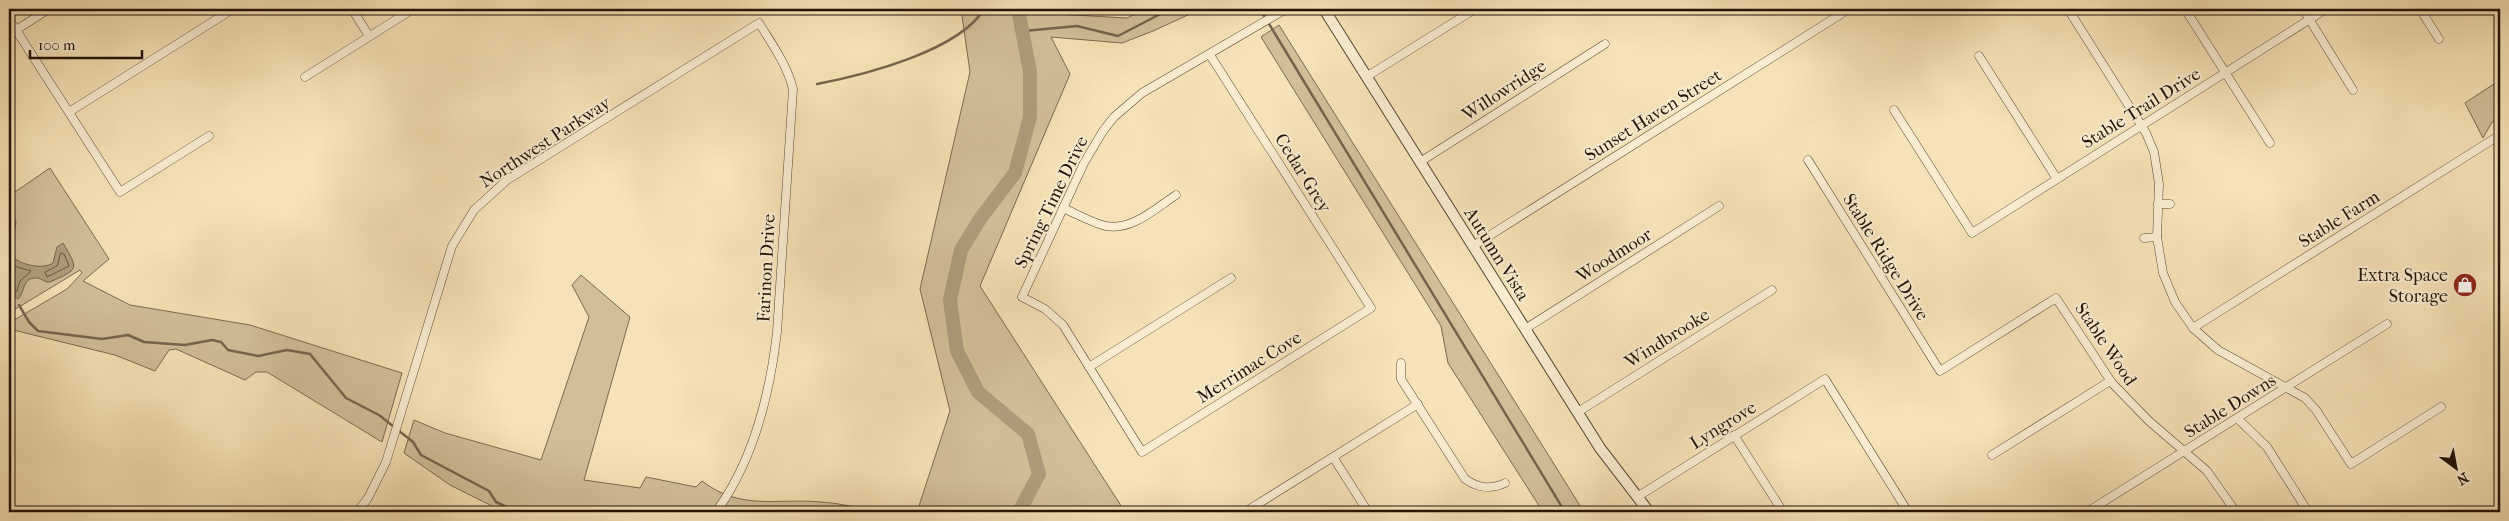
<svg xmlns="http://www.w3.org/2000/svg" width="2509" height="521" font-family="'IM FELL French Canon',serif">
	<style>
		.green { fill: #d2bf98; stroke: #7a694f }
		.water { fill: #ae9c7a; stroke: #76654c }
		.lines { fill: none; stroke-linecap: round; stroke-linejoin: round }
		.shore { stroke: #685840; stroke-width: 1 }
		.stream { stroke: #76654c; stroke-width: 2.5 }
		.river { stroke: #ae9c7a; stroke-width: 14 }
		.minor-casing { stroke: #574732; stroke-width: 9 }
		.tertiary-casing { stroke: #574732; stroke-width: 12 }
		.minor { stroke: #f9ecd0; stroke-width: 8 }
		.tertiary { stroke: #f9ecd0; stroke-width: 10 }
		.labels { text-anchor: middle; stroke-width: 4; stroke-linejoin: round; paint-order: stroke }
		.street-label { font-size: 18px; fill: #221306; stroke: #f9ecd0 }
		.poi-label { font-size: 18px; fill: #221306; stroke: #f9ecd0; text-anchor: end }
	</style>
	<rect width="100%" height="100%" fill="#f6e2b6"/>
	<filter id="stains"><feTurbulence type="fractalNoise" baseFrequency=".004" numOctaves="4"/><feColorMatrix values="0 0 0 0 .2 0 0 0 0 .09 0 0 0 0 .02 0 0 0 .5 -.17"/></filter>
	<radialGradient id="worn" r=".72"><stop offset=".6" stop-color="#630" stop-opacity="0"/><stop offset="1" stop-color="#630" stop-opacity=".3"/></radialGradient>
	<g class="green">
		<path d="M961,9H1037L1038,13L1127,18L1145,9H1201L1153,31L1122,43L1051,37L1070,74L980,286L1125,512H917L950,411L920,289L970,72Z"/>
		<path d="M1279,25L1584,512H1543L1448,363L1441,326L1261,37Z"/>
		<path d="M2500,80V119L2492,122L2483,138L2465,103Z"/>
		<path d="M50,168L109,259L83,281L130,305L250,325L402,373L382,442L267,372H256L245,380L176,349L169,350L155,371L115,355L9,329V323L67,289L82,273L80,270L9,313V196Z"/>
		<path d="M581,275L630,317L584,480L640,488L646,477L696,487L702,481C741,511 776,498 821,502C841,503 861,509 881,512H504L450,485L404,453L414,420L445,433L541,460L589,317L572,285Z"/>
	</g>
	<path class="water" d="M14,217L16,222L11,255C19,265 43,270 53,263L57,247L63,243C79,270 79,269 50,282C44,283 41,277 35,278C22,278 25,293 18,299L9,293V218Z"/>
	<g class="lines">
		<g class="shore">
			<path d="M61,253L64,254L69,266L47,277L45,272L57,266Z"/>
			<path d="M9,260L17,267L31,271L20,281L17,291L9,290"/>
		</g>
		<g class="stream">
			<path d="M1260,9L1565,512"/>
			<path d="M1024,31L1077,26L1118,36L1170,9"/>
			<path d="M817,84C864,75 959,51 984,9"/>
			<path d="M19,305L29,322L38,331L102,339L128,335L144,342L185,345L212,340L221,342L228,350L258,356L287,350L310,354L346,398L379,415L413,442L421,455L489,491L496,502L516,511L555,509L570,512"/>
			<path d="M673,512L702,510L706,512"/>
		</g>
		<path class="river" d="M1018,9L1030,72V117L1015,173L980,219L961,250L950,300L957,351L978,392L1028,434L1039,474L1019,512"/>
		<g class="minor-casing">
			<g id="minor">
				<path d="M352,9L369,36"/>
				<path d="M2068,9L2146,133L2154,152L2159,184L2157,237L2163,273L2175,302L2193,328L2218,350L2305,398L2316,410L2351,464L2441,407"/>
				<path d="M2185,9L2270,143"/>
				<path d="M2303,9L2353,90"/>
				<path d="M2420,9L2439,39"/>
				<path d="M9,19L120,192L209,136"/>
				<path d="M16,30L49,9"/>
				<path d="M1210,55L1371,308L1142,452L1063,325L1045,309L1022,297L1084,163L1103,131L1114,117L1142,93L1286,9"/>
				<path d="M1979,56L2057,179"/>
				<path d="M305,77L413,9"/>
				<path d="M1366,77L1475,9"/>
				<path d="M1894,110L1972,233L2326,9"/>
				<path d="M69,112L233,9"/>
				<path d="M1808,160L1940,371L2056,298L2112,383L2149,421L2207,471L2236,512"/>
				<path d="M1420,162L1605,44"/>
				<path d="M2158,204H2170"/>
				<path d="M1063,208C1077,214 1092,223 1106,226C1132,231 1156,208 1176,195"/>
				<path d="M2144,238L2157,237"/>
				<path d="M1473,246L1849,9"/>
				<path d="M2193,328L2500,135"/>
				<path d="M1525,329L1719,206"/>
				<path d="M1401,363V379L1465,479C1478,488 1490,490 1505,483"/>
				<path d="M1089,367L1231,278"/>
				<path d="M1578,412L1772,290"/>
				<path d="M2238,419L2267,447L2308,512"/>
				<path d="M1734,435L1783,512"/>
				<path d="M1992,455L2110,381"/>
				<path d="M1333,457L1368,512"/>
				<path d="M1637,497L1825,379L1908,512"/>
				<path d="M357,512L368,498L386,462L452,246L474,210L507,180L759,23C772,44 787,65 793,89L777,332C770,394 753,461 716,512"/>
				<path d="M1245,512L1418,404"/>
				<path d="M2087,512L2387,324"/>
			</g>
		</g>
		<g class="tertiary-casing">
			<path id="tertiary" d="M1324,9L1600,448L1649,512"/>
		</g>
		<use href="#minor" class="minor"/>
		<use href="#tertiary" class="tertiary"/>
	</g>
	<defs>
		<g id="shop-disc" transform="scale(1.25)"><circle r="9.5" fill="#8f2418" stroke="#f9ecd0"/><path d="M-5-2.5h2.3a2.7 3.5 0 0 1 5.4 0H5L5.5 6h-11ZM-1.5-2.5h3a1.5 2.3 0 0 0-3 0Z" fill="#fff"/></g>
	</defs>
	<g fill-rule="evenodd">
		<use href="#shop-disc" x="2465" y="285"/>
	</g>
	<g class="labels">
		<g class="street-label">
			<text transform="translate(1504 90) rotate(-33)" y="6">Willowridge</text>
			<text transform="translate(2141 108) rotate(-32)" y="6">Stable Trail Drive</text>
			<text transform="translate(1653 115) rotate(-32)" y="6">Sunset Haven Street</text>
			<text transform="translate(545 142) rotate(-33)" y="6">Northwest Parkway</text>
			<text transform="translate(1303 173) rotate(58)" y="6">Cedar Grey</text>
			<text transform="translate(1051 202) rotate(-64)" y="6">Spring Time Drive</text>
			<text transform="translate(2339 219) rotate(-32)" y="6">Stable Farm</text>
			<text transform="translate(1497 254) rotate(58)" y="6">Autumn Vista</text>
			<text transform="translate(1614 255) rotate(-32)" y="6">Woodmoor</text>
			<text transform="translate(1886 257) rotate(58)" y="6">Stable Ridge Drive</text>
			<text transform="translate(766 268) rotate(-87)" y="6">Farinon Drive</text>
			<text transform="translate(1667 338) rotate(-32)" y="6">Windbrooke</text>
			<text transform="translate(2106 344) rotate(56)" y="6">Stable Wood</text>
			<text transform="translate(1249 367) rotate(-32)" y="6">Merrimac Cove</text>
			<text transform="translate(2230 406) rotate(-32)" y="6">Stable Downs</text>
			<text transform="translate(1723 425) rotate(-32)" y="6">Lyngrove</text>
		</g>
		<g class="poi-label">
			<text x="2448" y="281">Extra Space<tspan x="2448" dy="21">Storage</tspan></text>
		</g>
	</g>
	<rect width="2509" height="521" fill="none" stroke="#f6e2b6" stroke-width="30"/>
	<rect x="10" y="10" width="2489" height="501" fill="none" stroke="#221306" stroke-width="2.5"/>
	<rect x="15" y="15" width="2479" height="491" fill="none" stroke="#221306"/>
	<g transform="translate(2456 468) rotate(148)" stroke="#f9ecd0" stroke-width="4" paint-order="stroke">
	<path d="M0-4L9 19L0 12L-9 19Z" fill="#221306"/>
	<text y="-8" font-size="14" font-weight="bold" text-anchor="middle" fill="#221306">N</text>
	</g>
	<path d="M30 50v8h112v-8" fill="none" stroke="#221306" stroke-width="2.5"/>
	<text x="38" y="50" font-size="15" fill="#221306" stroke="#f9ecd0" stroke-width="4" paint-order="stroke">100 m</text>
	<rect width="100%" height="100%" filter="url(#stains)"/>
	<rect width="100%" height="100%" fill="url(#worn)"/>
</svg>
